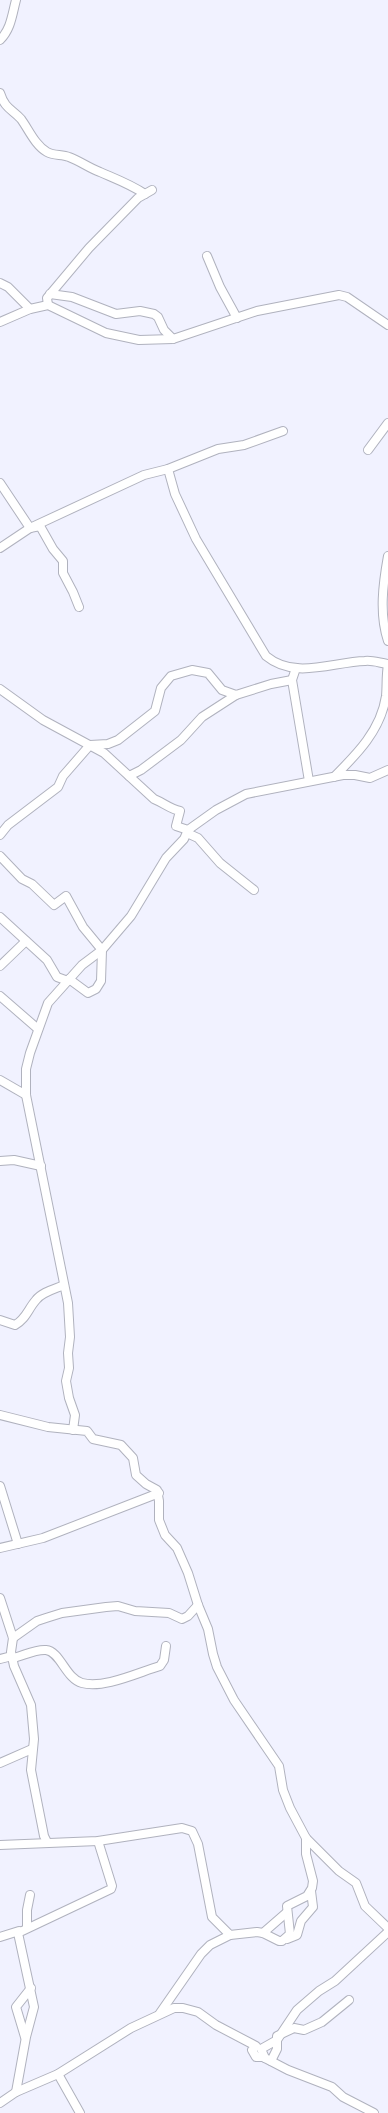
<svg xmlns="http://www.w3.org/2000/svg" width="388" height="2113" font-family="'Zilla Slab',serif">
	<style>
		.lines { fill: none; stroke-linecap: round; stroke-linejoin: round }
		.street-casing { stroke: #b0b2be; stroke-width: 10 }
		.street { stroke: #fff; stroke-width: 8 }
	</style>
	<rect width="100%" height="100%" fill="#f1f2ff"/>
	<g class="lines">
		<g class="street-casing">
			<g id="street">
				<path d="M0,40C11,29 12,15 16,0"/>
				<path d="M0,93C5,109 12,109 21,119C29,130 35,145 47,152C54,156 62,154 69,157C80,161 89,168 100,172C116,179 130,184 145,194"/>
				<path d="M207,256L220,287L237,318"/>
				<path d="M0,283L8,287L30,309"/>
				<path d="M50,294L72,297L116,314L140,311L154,314L158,317L164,330L173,339"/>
				<path d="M48,305L47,298L89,248L138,198L152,190"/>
				<path d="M0,322L30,309L48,305L106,333L139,340L173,339L257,311L339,295L347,297L388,325"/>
				<path d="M368,450L388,423"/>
				<path d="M168,469L175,494L196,539L266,656C295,680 332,662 365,661C372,660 380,663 388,664"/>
				<path d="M0,483L30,528L40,526L53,549L63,561V573L73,592L79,607"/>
				<path d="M0,548L30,528L144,475L168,469L218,449L244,445L283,431"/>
				<path d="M388,556C383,584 379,614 388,641"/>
				<path d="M296,668L292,680L309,781"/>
				<path d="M0,689L43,720L104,753L154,799C164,803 170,809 180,811L176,826L188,830L216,810L246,794L343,775H355L370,778L388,770"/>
				<path d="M129,776L141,770L181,740L202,717L236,695"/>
				<path d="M334,777C357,754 381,730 386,696C387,686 386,676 388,665"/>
				<path d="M187,833L198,838L220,863L254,890"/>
				<path d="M0,835L8,825L58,787L63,776L90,745L108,744L118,740L155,711L161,688L171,676L192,670L208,673L222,690L236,695L271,684L292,680"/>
				<path d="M0,856L22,879L32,884L54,905L66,896L83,927L102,950L101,981L96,989L88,993L69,979"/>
				<path d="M0,917L47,960L57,977L68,981"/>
				<path d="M0,966L26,941"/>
				<path d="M0,996L38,1029"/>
				<path d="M0,1080L26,1095"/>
				<path d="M0,1161L14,1160L41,1166"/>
				<path d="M0,1320L15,1325C26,1319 28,1309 36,1300C42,1292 55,1289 64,1285"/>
				<path d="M0,1415L48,1427L87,1431L93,1439L121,1445L133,1458L136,1475L146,1484L157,1490L159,1501V1520L165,1535L177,1548L188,1573L198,1605L208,1629L213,1654L217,1667L234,1700L279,1766L283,1790L290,1808L306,1838L339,1871L356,1883L365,1906L388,1928"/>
				<path d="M73,1430L75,1415L69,1398L66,1381L69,1368L68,1353L70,1337L68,1303L26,1095V1069L30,1053L48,1003L82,965L102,950L131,916L166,858L184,839L188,830"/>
				<path d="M0,1486L18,1544"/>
				<path d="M0,1548L43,1538L159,1493"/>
				<path d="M0,1598L13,1638L11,1652L14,1666L31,1705L34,1739L31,1770L44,1836L47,1842"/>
				<path d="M13,1638L37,1621L46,1618L62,1613L106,1607L118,1606L135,1611L169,1613L182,1619L188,1616L198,1605"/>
				<path d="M13,1658C23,1656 35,1649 46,1650C60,1651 66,1679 82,1683C104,1689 139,1672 160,1666L164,1660L166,1646"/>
				<path d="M0,1659L12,1656"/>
				<path d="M0,1763L32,1749"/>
				<path d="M0,1845L98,1841L182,1828L192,1831L198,1844L212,1917L230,1935L257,1932L263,1933L279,1941H282L290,1934L287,1906L307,1896L312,1888L313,1881L306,1854V1838"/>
				<path d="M27,1927V1910L30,1895"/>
				<path d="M263,1933L286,1913"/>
				<path d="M0,1937L19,1931"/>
				<path d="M287,1939L297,1935L301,1921L313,1907L311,1891"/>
				<path d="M160,2013L201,1954L210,1945L230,1935"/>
				<path d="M25,2037L16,2007L31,1988"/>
				<path d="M265,2058L261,2049L277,2040L297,2010L319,1991L335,1981L388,1932"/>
				<path d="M271,2061L277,2049V2036L294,2028L304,2030L322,2022L349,2000"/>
				<path d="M58,2074L80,2113"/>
				<path d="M16,2092L58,2074L131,2028L174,2008H183L198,2012L216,2025L256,2046L252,2050L256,2057H263L288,2070L332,2087L343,2097L374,2113"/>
				<path d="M0,2103L16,2092L26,2037L34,2007L18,1933L111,1889L112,1886L98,1841"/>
			</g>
		</g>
		<use href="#street" class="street"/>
	</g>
</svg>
